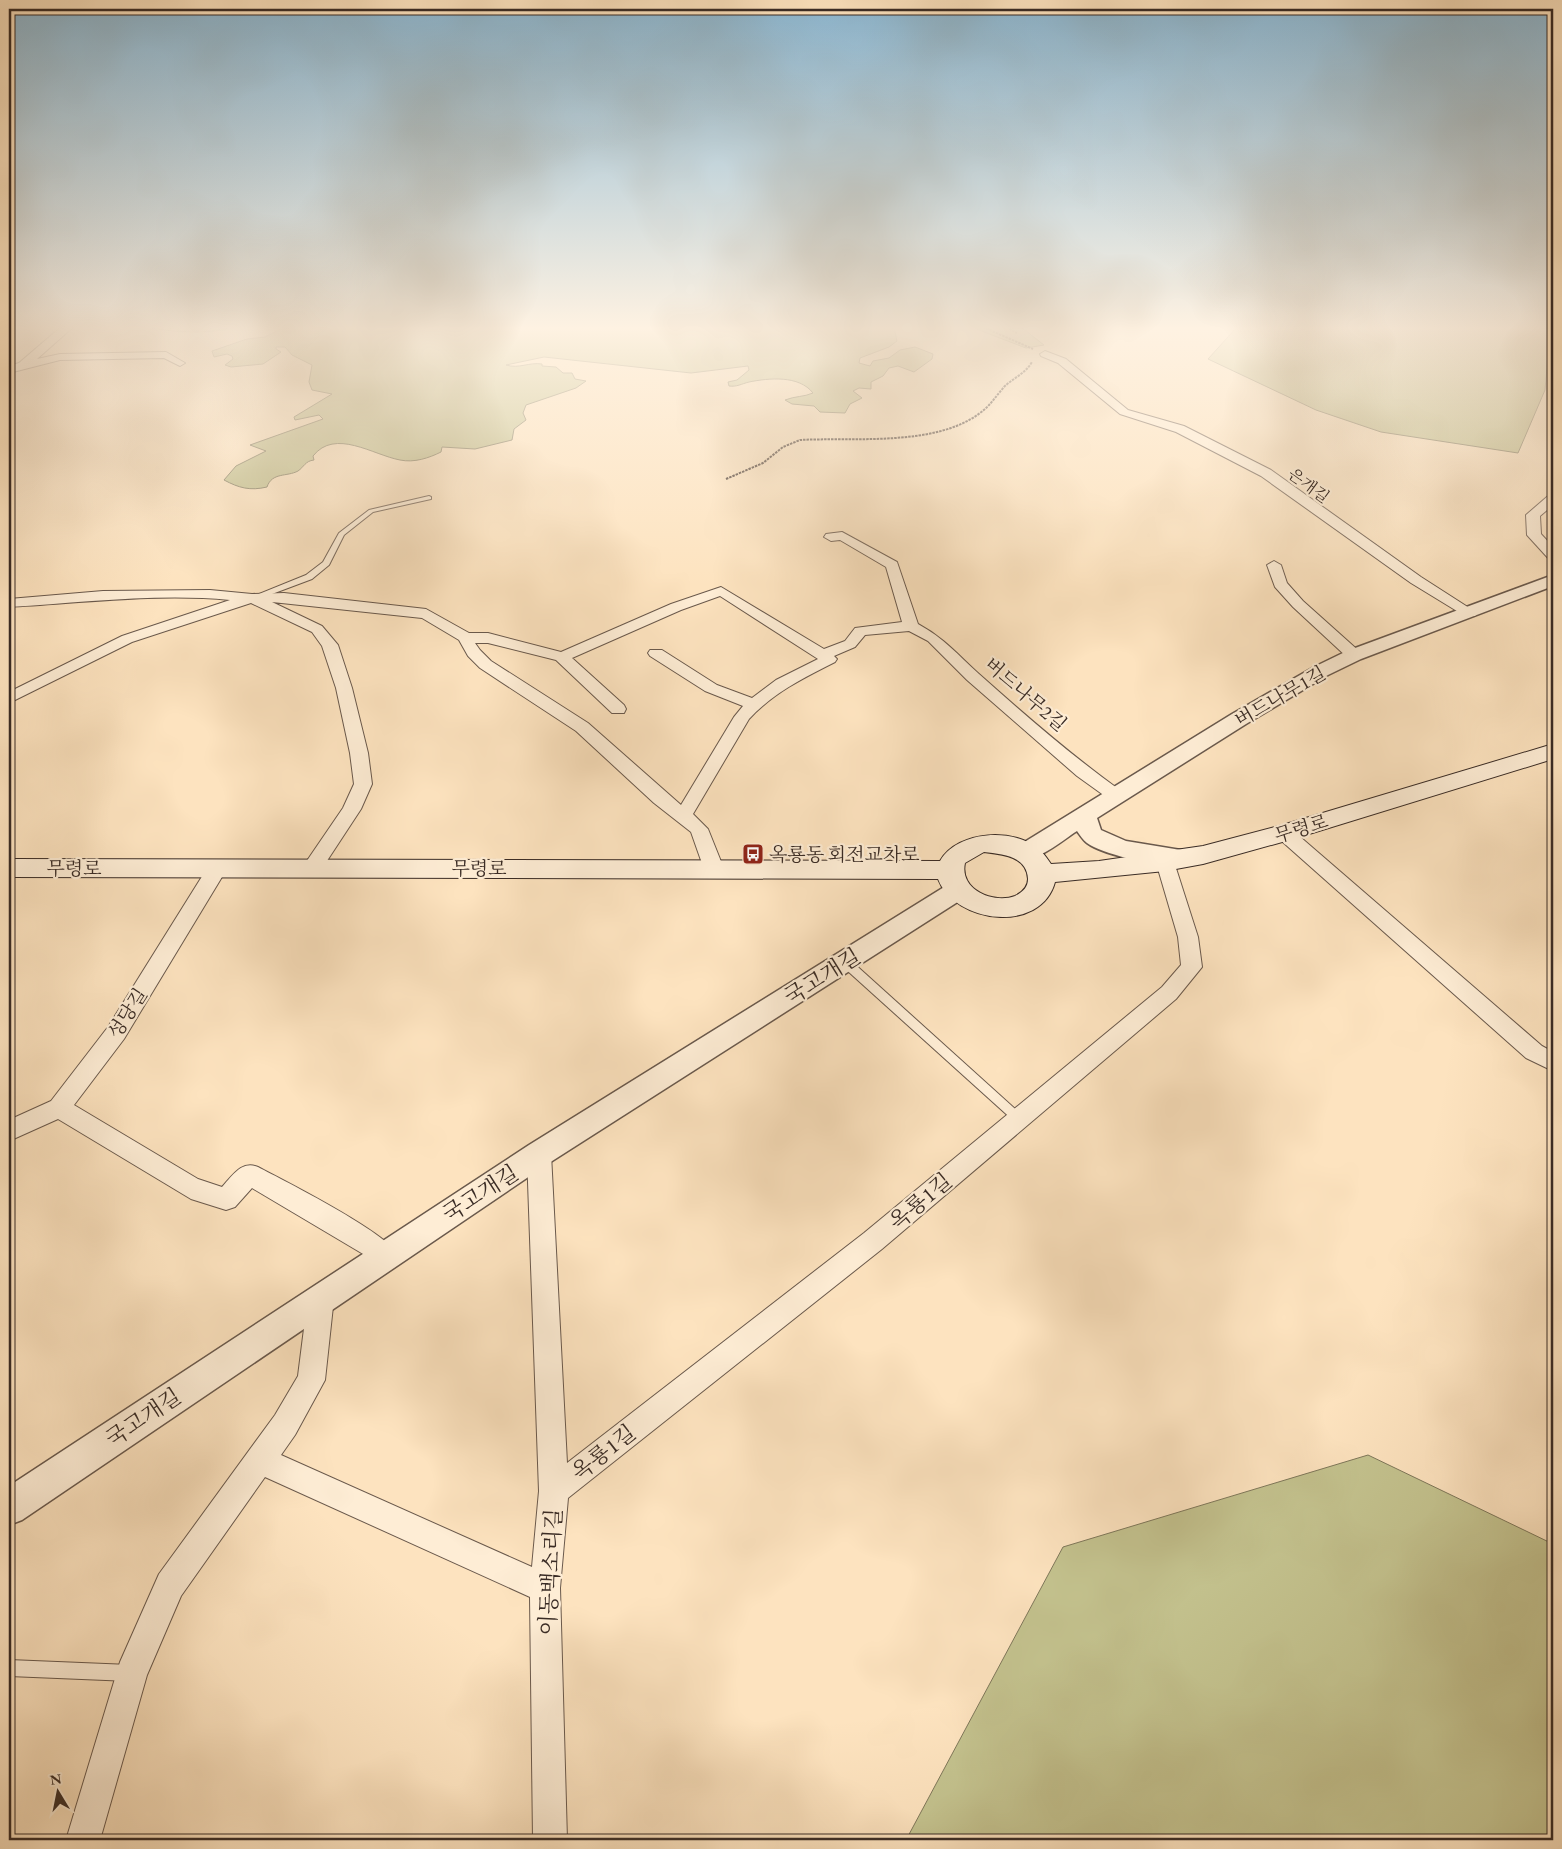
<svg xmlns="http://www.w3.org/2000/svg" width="1562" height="1849" font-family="'EB Garamond','Noto Serif KR',serif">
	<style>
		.green { fill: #c4c38f; stroke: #7e775a }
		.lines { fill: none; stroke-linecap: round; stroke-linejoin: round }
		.service-casing { stroke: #6a594c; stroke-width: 2 }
		.minor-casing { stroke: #6a594c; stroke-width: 2 }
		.tertiary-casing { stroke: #6a594c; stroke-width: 3 }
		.secondary-casing { stroke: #392b25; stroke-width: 2 }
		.path { stroke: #392b25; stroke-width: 2; stroke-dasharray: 2.5 1; stroke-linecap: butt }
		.service { fill: #feedd5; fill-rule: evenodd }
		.minor { fill: #feedd5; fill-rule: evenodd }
		.tertiary { fill: #feedd5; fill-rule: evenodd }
		.secondary { fill: #feedd5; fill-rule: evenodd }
		.labels { text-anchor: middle; stroke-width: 4.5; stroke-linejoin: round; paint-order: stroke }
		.far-street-label { font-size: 16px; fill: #392b25; stroke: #feedd5 }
		.street-label { font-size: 19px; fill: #392b25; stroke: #feedd5 }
		.poi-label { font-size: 19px; fill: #392b25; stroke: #feedd5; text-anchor: start }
		.near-street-label { font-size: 22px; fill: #392b25; stroke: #feedd5 }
	</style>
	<rect width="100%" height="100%" fill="#fde3bf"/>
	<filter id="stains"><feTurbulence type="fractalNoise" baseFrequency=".004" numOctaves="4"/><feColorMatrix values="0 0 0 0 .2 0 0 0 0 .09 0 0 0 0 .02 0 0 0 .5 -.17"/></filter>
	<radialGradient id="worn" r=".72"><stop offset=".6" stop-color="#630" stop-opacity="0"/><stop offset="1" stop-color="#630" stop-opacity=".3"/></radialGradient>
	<g class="green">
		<path d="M144,327H235C206,335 174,332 144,327Z"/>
		<path d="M298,327H894L897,341L889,347L860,358L859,363L870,366L873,361L889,358L900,350L915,347L933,354L932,359L914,372L898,366L889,368L883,376L871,382V389L859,388L853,391L862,398L850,404L845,413L820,412L814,406L792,404L785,400C795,396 804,397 813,393C799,375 769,378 749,382C741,384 737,387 729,386L728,382L737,380L749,370L748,366L691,373L544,357L506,365C519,369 529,362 542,364V366L556,367L563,373H572L575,379L586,381L576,388L526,405L523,413L526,420L514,429L512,440L475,449L442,447L441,452C429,458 414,463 400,460C373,455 335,428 313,456L314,460C305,461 304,467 298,471C287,477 272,472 267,487C250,491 239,488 224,480L236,466L266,451L250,445L323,419L319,415L295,420L294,417L332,394L312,390L309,382L312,365L292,355L285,347H276V349L281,352L263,364L231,367L225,365L233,359L232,356L227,354L214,357L212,351L247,339L265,337L281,329Z"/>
		<path d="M971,327H1021L1044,345L1026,348Z"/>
		<path d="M1237,327H1553L1549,344L1545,390L1518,453L1381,432L1316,410L1208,359Z"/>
		<path d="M1368,1455L1553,1544V1840H906L1063,1547Z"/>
	</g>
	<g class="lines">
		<g class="service-casing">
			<g id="service">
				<path d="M429,496L431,497V499L373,512L344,535L329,565L312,579L256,600H250L249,598L306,575L323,562L339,533L369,510Z"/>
				<path d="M845,958L849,959L1023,1116L1025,1119L1023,1122L1019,1124L1015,1122L841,965L840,962L841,959Z"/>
				<path d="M9,1660L130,1665L136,1667L138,1673L136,1679L130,1681L9,1676Z"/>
			</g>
		</g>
		<g class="minor-casing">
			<g id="minor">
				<path d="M61,327H73L37,359L60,354L166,352L185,363L180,366L164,358L60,360L9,373V366L19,363Z"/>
				<path d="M1045,351L1066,359L1128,410L1184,426L1271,470L1421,577L1477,613L1475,616H1465L1411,583L1261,476L1176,432L1120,414L1058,363L1041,356L1040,354Z"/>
				<path d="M1553,495V505L1540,516L1541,534L1553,547V559L1548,558L1527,535L1526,515L1548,496Z"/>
				<path d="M842,532L897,562L918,624C944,638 958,655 979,674C1025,715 1072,756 1121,791L1124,795L1121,799H1109L1077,776L967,680L928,641L909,631L865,635L855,647L834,656L837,659L835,662C803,678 773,693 749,719L693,814L708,829L724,869L721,874L714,876L707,874L704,869L691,832L654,803L576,731L480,668L468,656L459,640L422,618L272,602L322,626L338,645L352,688L368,753L372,784L361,809L319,873L312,875L305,873L302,868L343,808L354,784L350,753L336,688L322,646L312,632L251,603L132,642L9,703V692L122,636L230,600C156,593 82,603 9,607V599L103,591L210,590L252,594L284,593L426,609L469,633H488L561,652L671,604L721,587L824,649L845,641L855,628L902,622L886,567L840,540L831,541L824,537L826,534ZM720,596L818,659L776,680L752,698L717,685L662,650H650L648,653L650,656L705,691L743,706L734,717L681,805L588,723L491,661L480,650L475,643H488L556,660L612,713H624L626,709L624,705L572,658L681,610Z"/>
				<path d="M1274,561L1281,565L1287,583L1303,601L1360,652L1362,655L1360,658H1348L1293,607L1275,587L1267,565Z"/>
				<path d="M1284,827L1291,829L1542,1046L1553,1052V1071L1526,1058L1277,837L1275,833L1277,829Z"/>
				<path d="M1165,855L1172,857L1174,862L1198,937L1202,967L1176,999L882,1249L568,1498L560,1588L567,1840H533L530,1597L265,1477L181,1596L147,1675L100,1840H66L120,1662L159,1574L275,1415L298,1376L308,1297L312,1288L321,1285L330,1288L334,1297L325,1380L295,1435L281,1455L532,1567L539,1491L527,1154L531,1147L539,1144L547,1147L551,1154L567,1463L864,1233L1162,987L1181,965L1178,937L1156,862L1158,857Z"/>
				<path d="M218,860L225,862L228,867L124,1039L74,1105L198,1179L222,1187C233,1175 242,1160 258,1167C285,1181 388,1233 398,1255L394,1263L385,1267L252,1188L235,1207L226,1210L191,1199L58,1119L9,1141V1120L51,1101L108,1027L211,862Z"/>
			</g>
		</g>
		<g class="tertiary-casing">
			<g id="tertiary">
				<path d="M1553,575V586L1361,659L1328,675L1246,724L1097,818L1101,830L1126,841L1193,852L1197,858L1193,864C1173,870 1104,856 1087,843C1083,840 1080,835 1077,831C1061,841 1038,863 1018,858L1014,852L1018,846L1232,714L1314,667L1347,651Z"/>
				<path d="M958,881L967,884L970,890L967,896L549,1163L22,1520L9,1525V1486L529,1145L949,884Z"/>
			</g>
		</g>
		<g class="secondary-casing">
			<path id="secondary" d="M1553,744V759L1293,839L1203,864L1165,871L1055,882C1041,934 955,924 938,879L9,877V859L940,861C958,830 1016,827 1041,851C1045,855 1048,860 1051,864L1099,861L1203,846L1279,826ZM984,852C1002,854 1027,856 1028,879C1028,887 1023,892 1015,896C994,904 959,890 965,863Z"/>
		</g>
		<g class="path">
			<path d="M983,327L1033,349"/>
			<path d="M1006,327L1017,333"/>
			<path d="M726,479L763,463L783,447L800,440C854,437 935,447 980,413C990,406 996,396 1004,387C1013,378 1025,374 1032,362"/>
		</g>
		<use href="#service" class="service"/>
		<use href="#minor" class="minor"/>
		<use href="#tertiary" class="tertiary"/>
		<use href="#secondary" class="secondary"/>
	</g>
	<linearGradient id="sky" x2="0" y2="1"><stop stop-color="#8bb8d4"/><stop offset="0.56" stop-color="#fef2e2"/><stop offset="1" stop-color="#fef2e2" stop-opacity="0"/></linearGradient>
	<rect width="1562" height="586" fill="url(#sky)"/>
	<defs>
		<g id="bus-square" transform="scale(1.125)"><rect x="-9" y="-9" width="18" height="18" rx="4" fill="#8f2418" stroke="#feedd5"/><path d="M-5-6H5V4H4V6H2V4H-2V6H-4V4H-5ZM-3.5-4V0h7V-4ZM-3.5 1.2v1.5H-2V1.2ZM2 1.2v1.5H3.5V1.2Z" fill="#fff"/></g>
	</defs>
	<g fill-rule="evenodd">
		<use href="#bus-square" x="753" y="854"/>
	</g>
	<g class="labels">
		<g class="far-street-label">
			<text transform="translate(1309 485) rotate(36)" y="6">은개길</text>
		</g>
		<g class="street-label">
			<text transform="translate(1026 694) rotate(41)" y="7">버드나무2길</text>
			<text transform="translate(1280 696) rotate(-30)" y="7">버드나무1길</text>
			<text transform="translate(1301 828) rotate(-17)" y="7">무령로</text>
			<text x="74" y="875">무령로</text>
			<text x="479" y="875">무령로</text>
			<text transform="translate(127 1013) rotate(-57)" y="7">성당길</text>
		</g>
		<g class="poi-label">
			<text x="769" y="861">옥룡동 회전교차로</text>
		</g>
		<g class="near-street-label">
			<text transform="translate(822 976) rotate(-32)" y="8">국고개길</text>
			<text transform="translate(480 1193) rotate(-33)" y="8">국고개길</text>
			<text transform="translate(920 1201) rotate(-40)" y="8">옥룡1길</text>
			<text transform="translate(143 1417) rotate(-34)" y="8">국고개길</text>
			<text transform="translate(603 1452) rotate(-38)" y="8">옥룡1길</text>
			<text transform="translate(550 1572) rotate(-87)" y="8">이동백소리길</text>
		</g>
	</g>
	<rect width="1562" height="1849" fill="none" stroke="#fde3bf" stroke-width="30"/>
	<rect x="10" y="10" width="1542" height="1829" fill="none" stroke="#392b25" stroke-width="2.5"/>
	<rect x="15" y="15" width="1532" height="1819" fill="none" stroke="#392b25"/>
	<g transform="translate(58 1792) rotate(350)" stroke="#feedd5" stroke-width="4" paint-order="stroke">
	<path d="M0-4L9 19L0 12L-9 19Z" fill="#392b25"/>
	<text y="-8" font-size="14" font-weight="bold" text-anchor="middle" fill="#392b25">N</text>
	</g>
	<rect width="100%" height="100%" filter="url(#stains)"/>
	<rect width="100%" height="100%" fill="url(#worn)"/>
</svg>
